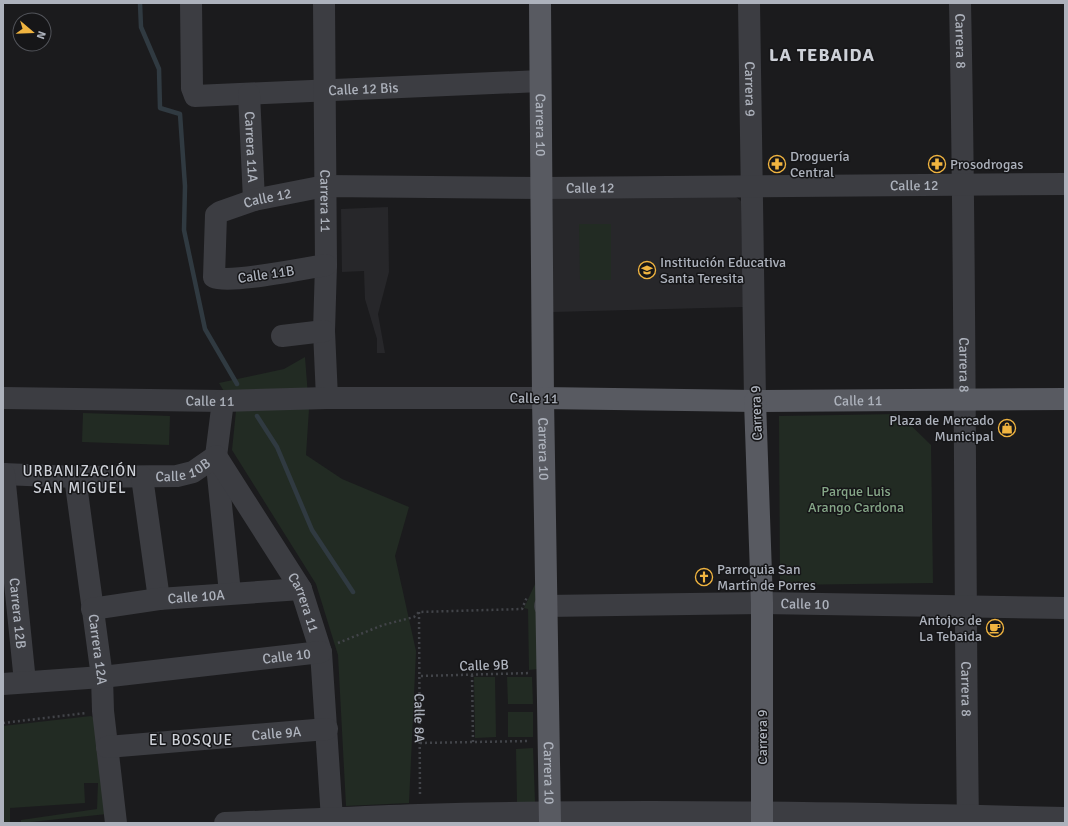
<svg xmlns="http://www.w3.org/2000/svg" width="1068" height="826" font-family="Signika,sans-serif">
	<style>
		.built { fill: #27272a }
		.green { fill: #222b23 }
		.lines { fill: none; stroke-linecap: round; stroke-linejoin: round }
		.stream { stroke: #303a41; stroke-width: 4.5 }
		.path { stroke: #424449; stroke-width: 2.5; stroke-dasharray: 2 3; stroke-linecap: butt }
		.minor { stroke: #3c3d42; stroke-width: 22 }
		.major { stroke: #585a61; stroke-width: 22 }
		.labels { text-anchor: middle; stroke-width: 3; stroke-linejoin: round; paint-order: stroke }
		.street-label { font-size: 14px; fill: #adb2bc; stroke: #161618 }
		.poi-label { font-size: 14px; fill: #adb2bc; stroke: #161618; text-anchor: start }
		.park-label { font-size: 14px; fill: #85a687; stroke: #161618 }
		.neighbourhood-label { font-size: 15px; letter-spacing: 1px; fill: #ced1d8; stroke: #161618 }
		.district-label { font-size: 18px; font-weight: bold; letter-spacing: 1px; fill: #ced1d8; stroke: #161618 }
	</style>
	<rect width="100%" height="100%" fill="#1b1b1d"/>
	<g class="built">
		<path d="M735,196L741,201L743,307L553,312L551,197Z"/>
		<path d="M388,207L389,272L378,314L385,353H377V339L365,299L364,271L342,272L341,209Z"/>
	</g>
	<g class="green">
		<path d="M579,224H611V280H580Z"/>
		<path d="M305,357L309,409L306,455L342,479L409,507L395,556L416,651L409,803L346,806L338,655L316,584L232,450L236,411L219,383L284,369Z"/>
		<path d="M83,413L170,416L169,445L82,442Z"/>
		<path d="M899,414L931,445L933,583L780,585L779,416Z"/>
		<path d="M536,582L538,669L529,670L528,609L524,608Z"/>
		<path d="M495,677L496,737L475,738L474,677Z"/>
		<path d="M507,677H532L533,704H508Z"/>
		<rect x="508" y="712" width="25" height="25"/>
		<path d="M91,716L96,720L107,814L21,823V820L97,809L98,783H84L85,803L10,808V823H3V726Z"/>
		<path d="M533,748L535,802L517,803L516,749Z"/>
	</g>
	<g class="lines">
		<g class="stream">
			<path d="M140,3L141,27L159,69L160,108L180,114L185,186L184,230L205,329L237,384"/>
			<path d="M257,416L277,447L312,530L353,592"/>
		</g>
		<g class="path">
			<path id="s1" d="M419,612L420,797"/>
			<path d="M338,643L383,625L414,617L419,612L522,609L527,597"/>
			<path d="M472,675L473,742"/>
			<path d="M421,676L531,673"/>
			<path d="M3,723L86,713"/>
			<path d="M420,743L530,741"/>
		</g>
		<g class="minor">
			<path id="s2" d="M191,3L192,88L195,96L540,81"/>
			<path id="s3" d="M324,3L326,265L324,331L327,398"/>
			<path id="s4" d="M749,3L755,401"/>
			<path id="s5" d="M960,3C966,276 964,550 968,823"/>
			<path id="s6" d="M249,94L254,200"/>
			<path id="s7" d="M326,265C305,268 229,284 214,277L216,215L220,212L254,200L325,186L542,188L1065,184"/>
			<path d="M282,336L324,331"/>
			<path id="s8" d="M3,398L223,401L327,398H543"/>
			<path d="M223,401L216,456L230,593"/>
			<path id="s9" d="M3,474L75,477L177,476L193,472L216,456L301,589L321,652L332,819"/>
			<path id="s10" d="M4,474L25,682"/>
			<path id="s11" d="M75,477L102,677L103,711L116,823"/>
			<path d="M142,477L159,599"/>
			<path id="s12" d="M545,606L762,603L1065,608"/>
			<path id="s13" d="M92,609L159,599L301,589"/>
			<path id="s14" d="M3,684L102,677L321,652"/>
			<path id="s15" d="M107,747L327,729"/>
			<path d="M225,823C289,821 354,817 419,815C634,809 850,813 1065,818"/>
		</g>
		<g class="major">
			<path id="s16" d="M540,3L543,398L550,823"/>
			<path id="s17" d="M543,398L755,401L1065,399"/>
			<path d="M755,401L762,603V823"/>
		</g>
	</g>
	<defs>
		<g id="pharmacy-ring" transform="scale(0.9)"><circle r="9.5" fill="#161618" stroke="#f0b440" stroke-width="1.5"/><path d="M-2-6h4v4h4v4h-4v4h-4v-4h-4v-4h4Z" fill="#f0b440"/></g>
		<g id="university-ring" transform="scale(0.9)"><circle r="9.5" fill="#161618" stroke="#f0b440" stroke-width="1.5"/><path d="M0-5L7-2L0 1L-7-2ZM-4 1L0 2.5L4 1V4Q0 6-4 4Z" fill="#f0b440"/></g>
		<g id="shop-ring" transform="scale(0.9)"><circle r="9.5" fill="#161618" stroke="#f0b440" stroke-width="1.5"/><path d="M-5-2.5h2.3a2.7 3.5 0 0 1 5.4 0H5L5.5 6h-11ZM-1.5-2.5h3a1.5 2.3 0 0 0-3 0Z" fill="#f0b440"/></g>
		<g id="church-ring" transform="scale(0.9)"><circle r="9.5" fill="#161618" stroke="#f0b440" stroke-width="1.5"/><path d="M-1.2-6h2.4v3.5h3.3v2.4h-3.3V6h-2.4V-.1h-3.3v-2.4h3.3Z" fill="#f0b440"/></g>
		<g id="cafe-ring" transform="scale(0.9)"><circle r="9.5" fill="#161618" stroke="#f0b440" stroke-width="1.5"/><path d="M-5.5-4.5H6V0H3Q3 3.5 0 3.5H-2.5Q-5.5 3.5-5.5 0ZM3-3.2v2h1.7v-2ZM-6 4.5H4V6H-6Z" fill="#f0b440"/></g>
	</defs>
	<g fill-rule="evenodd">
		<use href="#pharmacy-ring" x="777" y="164"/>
		<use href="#pharmacy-ring" x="937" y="164"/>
		<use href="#university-ring" x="647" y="270"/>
		<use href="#shop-ring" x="1007" y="428"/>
		<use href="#church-ring" x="704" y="577"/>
		<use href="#cafe-ring" x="995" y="628"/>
	</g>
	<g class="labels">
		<g class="street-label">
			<text dy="5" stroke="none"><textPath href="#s5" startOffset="38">Carrera 8</textPath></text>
			<text dy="5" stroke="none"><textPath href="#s2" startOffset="262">Calle 12 Bis</textPath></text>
			<text dy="5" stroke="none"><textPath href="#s4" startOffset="86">Carrera 9</textPath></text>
			<text dy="5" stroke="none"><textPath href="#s16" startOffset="122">Carrera 10</textPath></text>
			<text dy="5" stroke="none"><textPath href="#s6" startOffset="53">Carrera 11A</textPath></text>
			<text dy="5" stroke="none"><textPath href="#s7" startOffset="878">Calle 12</textPath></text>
			<text dy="5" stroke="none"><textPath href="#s7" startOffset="554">Calle 12</textPath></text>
			<text dy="5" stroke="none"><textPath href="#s7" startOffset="230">Calle 12</textPath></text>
			<text dy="5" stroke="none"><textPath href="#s3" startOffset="198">Carrera 11</textPath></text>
			<text transform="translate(266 274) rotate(-8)" y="5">Calle 11B</text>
			<text dy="5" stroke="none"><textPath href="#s5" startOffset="362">Carrera 8</textPath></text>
			<text transform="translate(534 398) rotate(1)" y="5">Calle 11</text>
			<text dy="5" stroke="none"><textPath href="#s8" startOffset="207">Calle 11</textPath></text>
			<text dy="5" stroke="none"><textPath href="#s17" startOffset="315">Calle 11</textPath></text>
			<text transform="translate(756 413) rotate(-92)" y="5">Carrera 9</text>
			<text dy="5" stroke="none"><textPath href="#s16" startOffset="446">Carrera 10</textPath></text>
			<text dy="5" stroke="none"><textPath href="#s9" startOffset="181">Calle 10B</textPath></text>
			<text dy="5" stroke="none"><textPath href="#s13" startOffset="105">Calle 10A</textPath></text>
			<text dy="5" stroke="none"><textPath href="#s9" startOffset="390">Carrera 11</textPath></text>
			<text dy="5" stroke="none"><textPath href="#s12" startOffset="260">Calle 10</textPath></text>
			<text dy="5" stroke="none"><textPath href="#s10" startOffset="140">Carrera 12B</textPath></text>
			<text dy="5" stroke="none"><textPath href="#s11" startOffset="174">Carrera 12A</textPath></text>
			<text dy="5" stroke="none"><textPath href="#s14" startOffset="285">Calle 10</textPath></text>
			<text transform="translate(484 665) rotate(-2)" y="5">Calle 9B</text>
			<text dy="5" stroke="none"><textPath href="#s5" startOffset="686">Carrera 8</textPath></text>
			<text dy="5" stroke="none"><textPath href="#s1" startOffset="106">Calle 8A</textPath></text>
			<text dy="5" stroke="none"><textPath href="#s15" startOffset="170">Calle 9A</textPath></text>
			<text transform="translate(762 737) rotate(-90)" y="5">Carrera 9</text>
			<text dy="5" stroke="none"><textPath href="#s16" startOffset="770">Carrera 10</textPath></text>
		</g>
		<g class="poi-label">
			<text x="790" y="161">Droguería<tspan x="790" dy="16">Central</tspan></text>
			<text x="950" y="169">Prosodrogas</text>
			<text x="660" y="267">Institución Educativa<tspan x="660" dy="16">Santa Teresita</tspan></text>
			<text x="994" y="425" text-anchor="end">Plaza de Mercado<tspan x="994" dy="16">Municipal</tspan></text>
			<text x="717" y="574">Parroquia San<tspan x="717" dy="16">Martín de Porres</tspan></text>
			<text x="982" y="625" text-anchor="end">Antojos de<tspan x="982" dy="16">La Tebaida</tspan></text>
		</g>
		<g class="park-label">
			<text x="856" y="496">Parque Luis<tspan x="856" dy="16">Arango Cardona</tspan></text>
		</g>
		<g class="neighbourhood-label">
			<text x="80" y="476">URBANIZACIÓN<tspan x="80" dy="17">SAN MIGUEL</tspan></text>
			<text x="191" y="745">EL BOSQUE</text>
		</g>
		<g class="district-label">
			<text x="822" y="61">LA TEBAIDA</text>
		</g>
	</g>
	<rect width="1068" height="826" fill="none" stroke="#adb2bc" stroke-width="8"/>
	<g transform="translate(32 32) rotate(109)"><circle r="19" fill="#161618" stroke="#52545a"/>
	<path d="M0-3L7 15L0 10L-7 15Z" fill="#f0b440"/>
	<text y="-6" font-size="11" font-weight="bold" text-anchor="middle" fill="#adb2bc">N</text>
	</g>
</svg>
